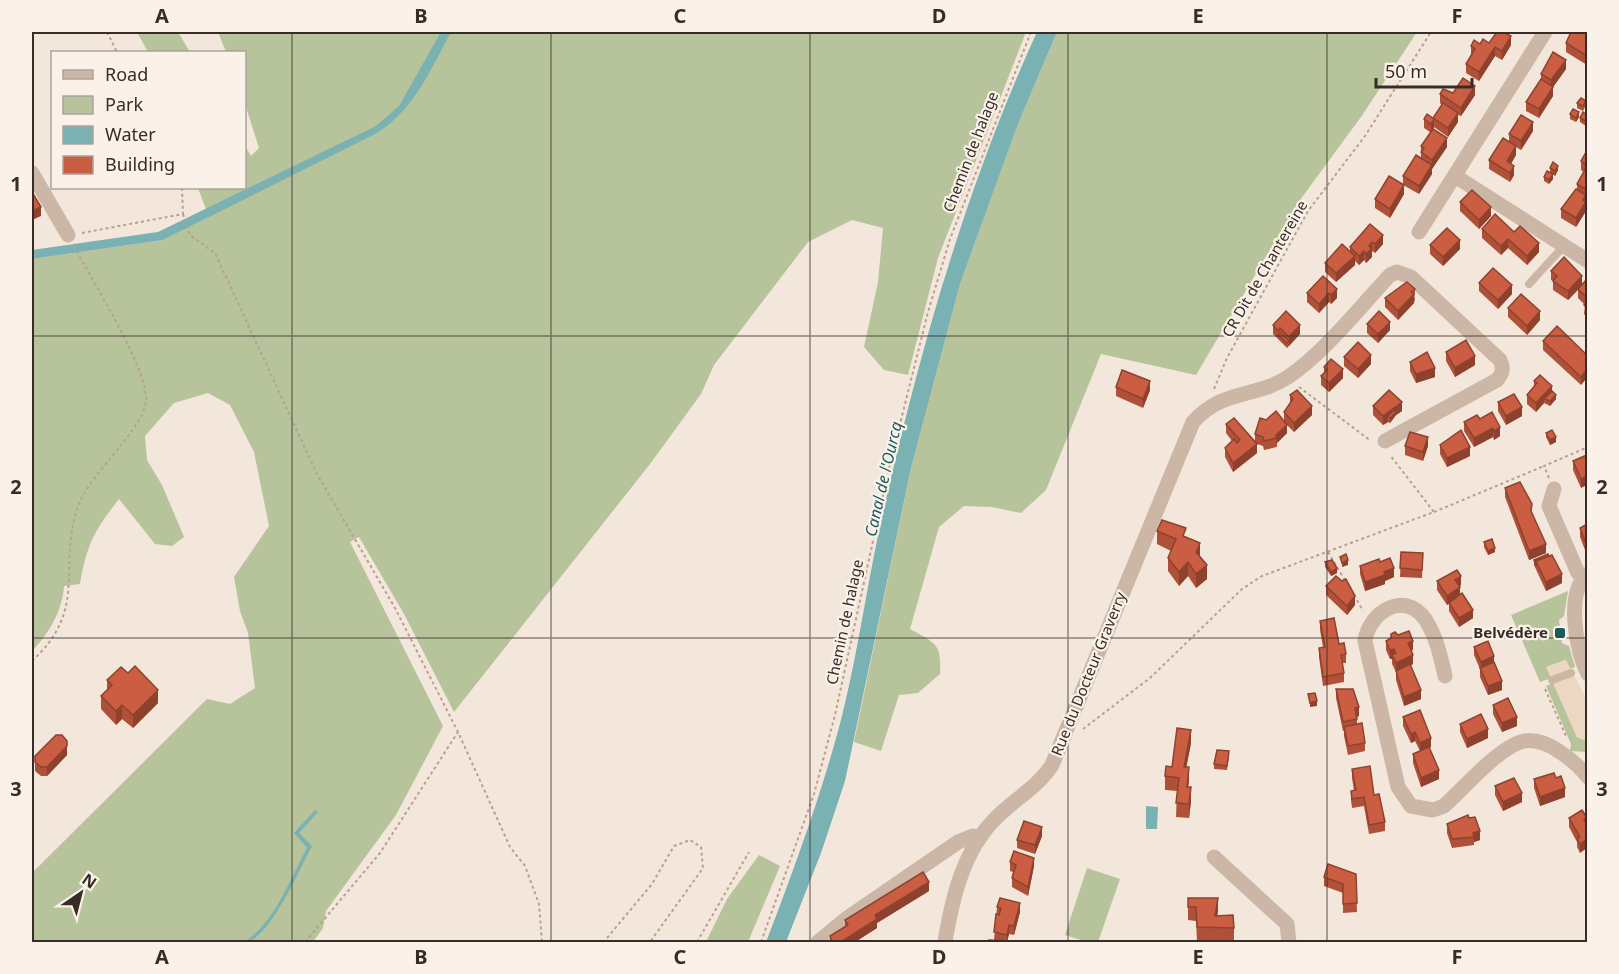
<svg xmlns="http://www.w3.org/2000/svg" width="1619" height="974" font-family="'Noto Sans',sans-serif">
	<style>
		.green { fill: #b7c39b }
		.plaza { fill: #ecd8c2 }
		.water { fill: #7ab1b2 }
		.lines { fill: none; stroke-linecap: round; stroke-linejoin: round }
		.path { stroke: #b8a091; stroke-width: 2; stroke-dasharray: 3 3; stroke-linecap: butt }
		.lane { stroke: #ccb7a7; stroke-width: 8 }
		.street { stroke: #ccb7a7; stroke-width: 15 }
		.wall { fill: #af5139 }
		.shaded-wall { fill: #8e422e }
		.building { fill: #cb5e42; stroke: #8e422e; stroke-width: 1.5 }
		.grid { fill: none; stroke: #382c28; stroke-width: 1.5; stroke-opacity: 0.55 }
		.poi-dot { fill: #1b5a5c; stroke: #faf2e9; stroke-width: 2 }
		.labels { text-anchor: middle; stroke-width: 4.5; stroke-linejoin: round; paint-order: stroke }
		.street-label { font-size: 15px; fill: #382c28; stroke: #faf2e9 }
		.poi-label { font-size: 15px; font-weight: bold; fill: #382c28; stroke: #faf2e9; text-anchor: end }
		.water-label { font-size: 16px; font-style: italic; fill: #1b5a5c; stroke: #faf2e9 }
		.neatline { fill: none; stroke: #382c28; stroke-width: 2 }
		.grid-label { font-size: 20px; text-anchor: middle; font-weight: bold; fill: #382c28 }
	</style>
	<rect width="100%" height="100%" fill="#f3e7dc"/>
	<g class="green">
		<path d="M137,32H178L190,52H148Z"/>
		<path d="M218,32H1026L938,258L908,375L884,370L864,347L878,282L883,228L852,220L808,242L714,365L701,394L650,464L454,712L404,614L359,537L350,542L443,726L396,815L326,911L323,928L313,942H32V873L207,699L230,704L255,688L248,633L240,611L234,577L269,526L254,452L230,405L208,393L174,403L145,436L147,460L162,485L184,537L172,546L155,544L119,499C94,531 87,544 80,584L64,586C63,609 49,634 32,651V259L163,240L209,217L198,188H244L245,146L251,156L259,148L245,104L244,52H226Z"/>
		<path d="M1057,32H1417L1361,117L1297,204L1196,375L1101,354L1046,490L1021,513L992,507L964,506L939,527L910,629C937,644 941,643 940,674L918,693L899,695L881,751L854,742L911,468L960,284L1018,124Z"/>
		<path d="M1568,591L1564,616L1559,620L1562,643L1569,646L1575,667L1569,669L1565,660L1547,667L1551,678L1540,682L1511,615Z"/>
		<path d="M1553,683L1577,737L1587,741V752L1570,751L1571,744L1546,686Z"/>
		<path d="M759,855L780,866L748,942H706L727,899Z"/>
		<path d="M1087,868L1120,879L1098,942H1087L1065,935Z"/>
	</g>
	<path class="plaza" d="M1566,660L1587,700V741L1577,737L1546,667Z"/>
	<g class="water">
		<path d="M441,32H451C431,69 413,112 375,134L163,240L32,259V250L158,232L376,126L399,106Z"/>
		<path d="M1037,32H1057L1018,124L960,284L911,468L845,781L821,853L786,942H766C794,869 821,796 841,720C859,649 868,576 885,504C922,342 968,183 1037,32Z"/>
		<path d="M1146,806L1158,807L1157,829H1146Z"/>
		<path d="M315,810L318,812L299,833L312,846C300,868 268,943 244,942C275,923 290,879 307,848L294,833Z"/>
	</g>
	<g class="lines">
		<g class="path">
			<path d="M107,32L117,52"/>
			<path d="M183,214L190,235L215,253L317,474L395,608L458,732L510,847L525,866L539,904L542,942"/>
			<path d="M82,233L183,214L182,188"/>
			<path d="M1299,387L1371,441"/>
			<path d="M1214,389L1227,358L1308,211L1365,136L1431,32"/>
			<path d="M1549,478L1544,466L1588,447"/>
			<path d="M1434,512L1544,466"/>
			<path d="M1328,552L1346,582"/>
			<path d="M1354,595L1363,611"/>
			<path d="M32,661C88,609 58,571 77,509C86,477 141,433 146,402C150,372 90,277 74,246"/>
			<path d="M1545,689L1567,738"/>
			<path d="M1083,729L1150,678L1242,589L1262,576L1434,512L1390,455"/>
			<path d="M607,938L652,884L674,846L690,840L701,847L703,868L650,942"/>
			<path d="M305,942L380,853L458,732"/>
			<path d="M697,942L749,852"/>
			<path d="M761,942L814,794L835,715L889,468L928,312L950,239L1031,32"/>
		</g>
		<g class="lane">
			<path d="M1529,284L1563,247"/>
			<path d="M1552,680L1571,673"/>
		</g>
		<g class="street">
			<path d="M32,173L68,235"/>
			<path d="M1455,176L1588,261"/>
			<path d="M1419,232L1545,32"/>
			<path d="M1554,489L1549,506L1578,573L1583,577"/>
			<path d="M1588,574C1565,591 1576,652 1588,674"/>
			<path d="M1445,676C1441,658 1436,635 1425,619C1404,590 1369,612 1365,641L1398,787L1411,806L1433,810L1444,806C1463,789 1500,746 1524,741C1537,739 1550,745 1560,752C1571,759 1580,767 1588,777"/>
			<path d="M1214,857L1287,924L1289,942"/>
			<path d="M818,942L846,919L958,842L973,836L979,839"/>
			<path d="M945,942C952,899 963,851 995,819C1013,800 1038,787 1052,765L1193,422C1224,388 1254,399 1288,377C1323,354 1361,306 1390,275L1397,272L1411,277L1500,360C1504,368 1503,373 1497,380L1385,441"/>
		</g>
	</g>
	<g class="wall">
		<path d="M1587,32V65L1566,52V43Z"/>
		<path d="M1489,43L1511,45L1502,60L1495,56L1479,81L1466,73V64L1471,55V46Z"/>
		<path d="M1566,69L1553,87V96L1539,118L1526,111V102L1541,79V74Z"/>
		<path d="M1453,93L1475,95L1461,116L1458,115V122L1448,137L1434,127L1433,129L1447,147L1432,169V174L1419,194L1403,185V176L1421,158V146L1430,132L1424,128V119H1433L1442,105L1440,103V94Z"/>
		<path d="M1577,103L1586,105L1583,111L1577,108Z"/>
		<path d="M1570,114L1579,117L1576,122L1570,119Z"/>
		<path d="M1587,115L1586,126L1580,122V118Z"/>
		<path d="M1533,131L1521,150L1516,147V155L1511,164L1514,175L1510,182L1489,169V160L1509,142V134Z"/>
		<path d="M1587,156V199L1586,198V211L1576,227L1561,218V209L1577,189V184L1584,172L1581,170V161Z"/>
		<path d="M1550,168L1558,170L1555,176L1550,172Z"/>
		<path d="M1544,177L1553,179L1549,184L1544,181Z"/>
		<path d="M1404,194L1390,218L1375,208V199Z"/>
		<path d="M1460,202L1491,216L1479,229L1460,211Z"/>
		<path d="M1370,224L1383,244L1375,253L1372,251V257L1366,263L1364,260L1359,265L1355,261V265L1336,282L1325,272V263L1350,251V247Z"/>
		<path d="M1482,229L1514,232L1539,252L1527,265L1508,248L1501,255L1482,238Z"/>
		<path d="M1430,245L1460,249L1443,266L1430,254Z"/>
		<path d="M1551,271L1582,285L1587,279V317L1584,314L1585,305L1578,298V290L1568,300L1553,290V281L1551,280Z"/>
		<path d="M1323,276L1337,298L1331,304L1329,302L1319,313L1307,302V293Z"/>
		<path d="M1479,283L1512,294L1498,309L1479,291Z"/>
		<path d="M1385,298H1415L1414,303L1398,320L1385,307Z"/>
		<path d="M1508,308L1540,320L1527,335L1508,317Z"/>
		<path d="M1367,324L1390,330L1378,343L1367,333Z"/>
		<path d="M1273,325L1300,334L1287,348L1273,334Z"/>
		<path d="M1543,341L1587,355L1581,385L1543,350Z"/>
		<path d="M1446,352L1475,365L1455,377L1446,361Z"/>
		<path d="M1344,357L1371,364L1358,378L1344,366Z"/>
		<path d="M1410,362L1435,377L1416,383L1410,371Z"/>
		<path d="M1324,367L1343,378L1329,392L1321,385V376L1324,373Z"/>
		<path d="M1534,381L1552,391L1556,399L1550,406L1544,403L1536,412L1527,404V395L1534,386Z"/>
		<path d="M1116,387L1150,390L1143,408L1116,396Z"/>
		<path d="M1290,395L1312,415L1294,432L1287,425V433L1277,443V447L1264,450L1263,446L1257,444V453L1233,472L1225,457V448L1232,441L1226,433V424L1255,442V434L1266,420L1284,421V412L1290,404Z"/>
		<path d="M1498,402L1522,416L1506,425L1498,411Z"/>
		<path d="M1373,406L1402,411L1396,415L1390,423L1388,422L1383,425L1373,415Z"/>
		<path d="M1492,412L1500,436L1494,440L1493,437L1474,447L1464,431V422L1480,419Z"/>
		<path d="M1546,433L1556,442L1550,445L1546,437Z"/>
		<path d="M1440,445L1470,456L1447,467L1440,454Z"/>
		<path d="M1405,446H1428L1423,461L1405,455Z"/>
		<path d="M1587,456L1581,488L1573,470V461Z"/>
		<path d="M1505,488L1532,512L1546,553L1529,560L1505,497Z"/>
		<path d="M1587,524V549L1585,550L1580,537V528Z"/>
		<path d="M1157,531L1186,537L1192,540L1200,557L1207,579L1196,588L1188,576L1179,586L1168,571V558L1171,551L1157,544Z"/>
		<path d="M1484,542L1495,552L1488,555L1484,547Z"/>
		<path d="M1401,552L1423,553L1422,578L1400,577Z"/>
		<path d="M1534,560L1562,583L1546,591L1534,565Z"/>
		<path d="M1325,562L1337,573L1331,576L1325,567Z"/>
		<path d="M1380,562L1394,577L1385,581V584L1365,591L1360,574V566Z"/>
		<path d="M1437,581L1461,585L1459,586L1460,595L1473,618L1459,627L1449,611V604L1447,605L1437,590Z"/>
		<path d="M1326,586L1355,605L1347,615L1326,595Z"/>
		<path d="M1320,621L1339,644L1346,654V663H1342L1344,673V682L1323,686L1319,657V648L1323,647L1320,630Z"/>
		<path d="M1386,641L1413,650H1411L1413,664L1411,665L1421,699L1404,706L1396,680V672L1392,664V659H1390L1386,650Z"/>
		<path d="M1474,647L1494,664L1502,690L1488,695L1480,677V669L1474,655Z"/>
		<path d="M107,680L158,703L133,728L122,719L116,725L101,709V696L107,690Z"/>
		<path d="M1336,689L1359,716L1357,717V724L1365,743V751L1348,755L1344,736V731H1343L1336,698Z"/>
		<path d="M1493,705L1517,726L1502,732L1493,714Z"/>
		<path d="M1403,717L1431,747L1429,748L1439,779L1421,787L1413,763V754L1420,751L1415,741L1411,743L1403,726Z"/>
		<path d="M1460,724L1488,738L1467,748L1460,732Z"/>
		<path d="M1191,743L1186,767L1189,780L1188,787L1191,801L1189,818L1176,817L1177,791L1165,790V776Z"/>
		<path d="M67,755L47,776H41L35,771V756Z"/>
		<path d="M1229,756L1227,770L1214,769V764Z"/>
		<path d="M1352,769L1374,795L1385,822V831L1369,834L1364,806L1352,808L1351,800V791H1354L1352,778Z"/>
		<path d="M1534,779L1565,797L1540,806L1534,788Z"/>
		<path d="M1495,786L1522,802L1503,811L1495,795Z"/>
		<path d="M1469,818L1480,840L1474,842V845L1452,848L1447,833V824Z"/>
		<path d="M1569,818L1587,823L1580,853L1577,847V842L1569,827Z"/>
		<path d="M1042,836L1035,854L1017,848V840Z"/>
		<path d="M1010,862L1034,866L1028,896L1012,887V878L1013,872L1010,871Z"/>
		<path d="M1356,874L1357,912L1343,913V893L1324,886V877Z"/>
		<path d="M929,891L877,923V928L855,942H830V936L845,926V920Z"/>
		<path d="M1188,898L1218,911L1217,916L1234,928V941H1197L1196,921L1188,920Z"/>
		<path d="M997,907L1020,912L1014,935L1009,934L1007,942H989L994,940Z"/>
	</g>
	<g class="shaded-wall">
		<path d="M1511,36V45L1502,60V51Z"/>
		<path d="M1495,47V56L1479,81V72Z"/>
		<path d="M1566,60V69L1553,87V96L1539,118V109L1551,89V80Z"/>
		<path d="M1475,86V95L1461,116V108Z"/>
		<path d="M1579,112V117L1576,122V118Z"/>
		<path d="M1458,113V122L1448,137V128Z"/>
		<path d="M1434,119V128L1431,132V124Z"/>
		<path d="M1533,122V131L1521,150V141Z"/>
		<path d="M1447,138V147L1432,169V160Z"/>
		<path d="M1516,146V155L1507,170V161Z"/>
		<path d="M1432,165V174L1419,194V186Z"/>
		<path d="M1514,166V175L1510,182V173Z"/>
		<path d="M1558,166V170L1555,176V171Z"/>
		<path d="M1553,174V179L1549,184V180Z"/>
		<path d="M1404,185V194L1390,218V209Z"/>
		<path d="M1586,195V211L1576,227V218L1583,200Z"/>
		<path d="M41,207V216L32,220V211Z"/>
		<path d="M1491,207V216L1479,229V220Z"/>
		<path d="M1383,235V244L1375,253V244Z"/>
		<path d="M1508,239V248L1501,255V246Z"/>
		<path d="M1460,240V249L1443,266V257Z"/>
		<path d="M1372,242V257L1366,263V254L1369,246Z"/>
		<path d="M1539,243V252L1527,265V256Z"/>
		<path d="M1364,251V260L1359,265V256Z"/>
		<path d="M1355,256V265L1336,282V273Z"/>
		<path d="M1582,276V285L1568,300V291Z"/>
		<path d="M1512,285V294L1498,309V300Z"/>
		<path d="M1337,289V298L1331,304V295Z"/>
		<path d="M1415,289L1414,303L1398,320V311Z"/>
		<path d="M1329,293V302L1319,313V304Z"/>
		<path d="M1540,311V320L1527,335V326Z"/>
		<path d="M1390,322V330L1378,343V334Z"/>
		<path d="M1300,325V334L1289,346V337Z"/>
		<path d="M1371,355V364L1358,378V369Z"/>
		<path d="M1475,356V365L1455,377V368Z"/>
		<path d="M1435,368V377L1416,383V374Z"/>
		<path d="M1343,369V378L1329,392V383Z"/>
		<path d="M1587,369V378L1581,385V377Z"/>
		<path d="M1150,381V390L1143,408V399Z"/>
		<path d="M1552,386V395L1544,399V403L1536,412V403Z"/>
		<path d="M1556,395V399L1550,406V401Z"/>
		<path d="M1402,402V411L1396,415L1390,423V418L1387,417L1388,422L1383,425V416Z"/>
		<path d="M1312,406V415L1294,432V423Z"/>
		<path d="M1522,407V416L1506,425V416Z"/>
		<path d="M1287,425V433L1277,443L1276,435Z"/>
		<path d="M1500,427V436L1494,440V431Z"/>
		<path d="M1493,428V437L1474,447V438Z"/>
		<path d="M1428,437V446L1423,461V452Z"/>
		<path d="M1556,437V442L1550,445V440Z"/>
		<path d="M1257,444V453L1233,472V463Z"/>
		<path d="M1470,447V456L1447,467V458Z"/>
		<path d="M1587,476V485L1581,488V479Z"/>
		<path d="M1587,540V549L1585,550V541Z"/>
		<path d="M1200,543V556L1196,552Z"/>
		<path d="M1546,544V553L1529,560V551Z"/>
		<path d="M1495,548V552L1488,555V551Z"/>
		<path d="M1348,560V565L1342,567V563Z"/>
		<path d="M1188,562V576L1179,586V572Z"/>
		<path d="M1207,565V579L1196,588V574Z"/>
		<path d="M1337,568V573L1331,576V572Z"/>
		<path d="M1394,568V577L1385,581V584L1365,591V582L1384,572Z"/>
		<path d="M1562,574V583L1546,591V582Z"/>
		<path d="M1461,576V585L1455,589V580Z"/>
		<path d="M1460,587V596L1447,605V596Z"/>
		<path d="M1355,596V605L1347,615V606Z"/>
		<path d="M1473,610V618L1459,627V618Z"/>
		<path d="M1413,641V650L1408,652V643Z"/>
		<path d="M1394,649V658L1392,655V659H1390V650Z"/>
		<path d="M1413,655V664L1396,672V663Z"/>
		<path d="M1494,656V665L1481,671V662Z"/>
		<path d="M1502,681V690L1488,695V686Z"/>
		<path d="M158,690V703L133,728V715Z"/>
		<path d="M1421,690V699L1404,706V697Z"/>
		<path d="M1317,701V706L1310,707V703Z"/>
		<path d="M122,705V719L116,725V711Z"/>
		<path d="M1359,707V716L1355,717V708Z"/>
		<path d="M1517,717V726L1502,732V723Z"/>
		<path d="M1488,729V738L1467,748V739Z"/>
		<path d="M1191,730V743L1184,780V767Z"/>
		<path d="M1415,732V741L1411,743V734Z"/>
		<path d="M1431,738V747L1420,752V743Z"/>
		<path d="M67,746V755L47,776V767Z"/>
		<path d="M1189,767V780L1187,800V787Z"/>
		<path d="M1439,770V779L1421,787V778Z"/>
		<path d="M1191,787V801L1189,818V804Z"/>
		<path d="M1565,788V797L1540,806V797Z"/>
		<path d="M1522,793V802L1503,811V802Z"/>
		<path d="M1042,827V836L1035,854V845Z"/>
		<path d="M1480,831V840L1474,842L1473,833Z"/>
		<path d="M1587,839V848L1580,853V844Z"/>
		<path d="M1034,858V866L1028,896V887Z"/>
		<path d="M929,882V891L877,923V928L855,942H841L875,915Z"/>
		<path d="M1218,898V911L1215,930V916Z"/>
		<path d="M1020,903V912L1014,935V926Z"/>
		<path d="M1009,925V934L1007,942V935Z"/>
	</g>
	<g class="building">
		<path d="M1497,32H1503L1511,36L1502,51L1495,47L1479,72L1466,64L1475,49L1471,46L1474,40L1480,44L1483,39L1489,43Z"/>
		<path d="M1571,32H1587V56L1566,43Z"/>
		<path d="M1553,52L1566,60L1551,80L1541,74Z"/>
		<path d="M1463,78L1475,86L1461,108L1440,94L1443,89L1453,93Z"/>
		<path d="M1541,79L1553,87L1539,109L1526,102Z"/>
		<path d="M1581,98L1586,101L1583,106L1577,103Z"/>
		<path d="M1443,103L1458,113L1448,128L1433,118Z"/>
		<path d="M1573,109L1579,112L1576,118L1570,114Z"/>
		<path d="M1583,112L1587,115V118L1586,121L1580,118Z"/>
		<path d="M1427,114L1434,119L1431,124L1424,119Z"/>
		<path d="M1521,115L1533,122L1521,141L1509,134Z"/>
		<path d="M1433,129L1447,138L1432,160L1421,152L1424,148L1421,146Z"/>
		<path d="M1503,138L1516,146L1507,161L1514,166L1510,173L1489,160Z"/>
		<path d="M1585,154L1587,156V165L1581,161Z"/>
		<path d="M1416,155L1432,165L1419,186L1403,176Z"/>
		<path d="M1553,162L1558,166L1555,171L1550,168Z"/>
		<path d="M1587,166V190L1577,184Z"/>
		<path d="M1547,171L1553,174L1549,180L1544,177Z"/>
		<path d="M1389,176L1404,185L1390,209L1375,199Z"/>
		<path d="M1576,189L1586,195L1583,200L1586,202L1576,218L1561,209Z"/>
		<path d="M1472,190L1491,207L1479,220L1460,202Z"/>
		<path d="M32,192L41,207L32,211Z"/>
		<path d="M1495,214L1514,232L1520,226L1539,243L1527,256L1508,239L1501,246L1482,229Z"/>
		<path d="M1370,224L1383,235L1375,244L1372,242L1369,246L1372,248L1366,254L1364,251L1359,256L1350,247Z"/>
		<path d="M1447,228L1460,240L1443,257L1430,245Z"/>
		<path d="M1342,244L1355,256L1336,273L1325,263Z"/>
		<path d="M1564,257L1582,276L1568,291L1553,281L1557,276L1551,271Z"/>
		<path d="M1493,268L1512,285L1498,300L1479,283Z"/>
		<path d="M1323,276L1337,289L1331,295L1329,293L1319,304L1307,293Z"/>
		<path d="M1587,279V298L1578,289Z"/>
		<path d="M1407,282L1415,289L1411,292L1414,294L1398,311L1385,298Z"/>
		<path d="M1521,294L1540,311L1527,326L1508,308Z"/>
		<path d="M1587,302V308L1584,305Z"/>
		<path d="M1286,311L1300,325L1289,337L1280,328L1278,331L1273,325Z"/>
		<path d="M1379,311L1390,322L1378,334L1367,324Z"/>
		<path d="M1557,326L1587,355V369L1581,377L1543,341Z"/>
		<path d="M1280,333L1289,341L1287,343L1278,335Z"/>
		<path d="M1466,340L1475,356L1455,368L1446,352Z"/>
		<path d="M1358,342L1371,355L1358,369L1344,357Z"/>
		<path d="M1427,352L1435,368L1416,374L1410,362Z"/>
		<path d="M1331,359L1343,369L1329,383L1321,376L1327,370L1324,367Z"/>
		<path d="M1122,370L1150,381L1143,399L1116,387Z"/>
		<path d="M1540,375L1552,386L1536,403L1527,395L1537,383L1534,381Z"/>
		<path d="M1297,390L1312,406L1294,423L1284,412L1293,399L1290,395Z"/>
		<path d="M1389,390L1402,402L1383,416L1373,406Z"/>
		<path d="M1552,391L1556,395L1550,401L1544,399Z"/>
		<path d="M1514,394L1522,407L1506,416L1498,402Z"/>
		<path d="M1394,410L1396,412L1390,418L1387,417Z"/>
		<path d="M1276,411L1287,425L1276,435L1277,438L1264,441L1263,437L1255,434L1260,418L1266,420Z"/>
		<path d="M1492,412L1500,427L1494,431L1493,428L1474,438L1464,422L1477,415L1480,419Z"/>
		<path d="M1234,418L1257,444L1233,463L1225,448L1234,439L1237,443L1240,440L1226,424Z"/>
		<path d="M1461,430L1470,447L1447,458L1440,445Z"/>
		<path d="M1552,430L1556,437L1550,440L1546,433Z"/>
		<path d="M1410,432L1428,437L1423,452L1405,446Z"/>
		<path d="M1587,455V476L1581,479L1573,461Z"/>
		<path d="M1520,482L1532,504L1531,511L1546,544L1529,551L1505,488Z"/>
		<path d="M1162,520L1186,528L1183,536L1200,543L1196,552L1207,565L1196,574L1188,562L1179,572L1168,558L1176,539L1157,531Z"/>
		<path d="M1587,524V540L1585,541L1580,528Z"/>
		<path d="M1492,539L1495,548L1488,551L1484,542Z"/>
		<path d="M1401,552L1423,553L1422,570L1400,568Z"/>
		<path d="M1346,554L1348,560L1342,563L1340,557Z"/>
		<path d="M1548,554L1549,556L1536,561V566L1534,560Z"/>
		<path d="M1552,555L1562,574L1546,582L1536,561Z"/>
		<path d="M1390,558L1394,568L1384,572L1385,575L1365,582L1360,566L1379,559L1380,562Z"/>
		<path d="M1332,560L1337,568L1331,572L1325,562Z"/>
		<path d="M1457,570L1461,576L1455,580L1460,587L1447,596L1437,581Z"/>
		<path d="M1336,576L1342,581L1346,579L1355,596L1347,606L1326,586Z"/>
		<path d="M1462,593L1473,610L1459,618L1449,603Z"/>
		<path d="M1334,618L1339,644L1344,643L1346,654L1341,655L1344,673L1323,677L1319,648L1325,647L1320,621Z"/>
		<path d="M1409,631L1413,641L1408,643L1413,655L1396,663L1392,655L1396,653L1394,649L1390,650L1386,641L1391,638V634L1395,632L1398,635Z"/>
		<path d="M1488,641L1494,656L1481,662L1474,647Z"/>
		<path d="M1494,662L1502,681L1488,686L1480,668Z"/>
		<path d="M1410,664L1421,690L1404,697L1396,671Z"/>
		<path d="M135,666L158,690L133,715L122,705L116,711L101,696L112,685L107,680L121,667L128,673Z"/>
		<path d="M1336,689H1353L1359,707L1355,708L1357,719L1343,722Z"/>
		<path d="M1315,693L1317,701L1310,703L1308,694Z"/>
		<path d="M1508,698L1517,717L1502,723L1493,705Z"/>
		<path d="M1420,710L1431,738L1420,743L1415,732L1411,734L1403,717Z"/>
		<path d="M1481,714L1488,729L1467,739L1460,724Z"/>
		<path d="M1362,723L1365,743L1348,746L1344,727Z"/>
		<path d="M1177,728L1191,730L1184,767H1189L1187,787H1191L1189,804L1176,803L1179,778L1165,776L1166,766L1172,767Z"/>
		<path d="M56,735H62L67,741V746L47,767H41L35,762V756Z"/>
		<path d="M1429,747L1439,770L1421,778L1413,754Z"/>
		<path d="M1217,750L1229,751L1227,766L1214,764Z"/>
		<path d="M1370,766L1374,795L1379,794L1385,822L1369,825L1364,797L1352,799L1351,791L1356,790L1352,769Z"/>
		<path d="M1554,773L1556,778L1561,776L1565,788L1540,797L1534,779Z"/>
		<path d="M1514,778L1522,793L1503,802L1495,786Z"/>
		<path d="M1582,810L1587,818L1584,820L1587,824V839L1580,844L1577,838L1580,837L1569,818Z"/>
		<path d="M1468,815L1469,818L1475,817L1480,831L1473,833L1474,837L1452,839L1447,824Z"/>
		<path d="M1024,821L1042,827L1035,845L1017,840Z"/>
		<path d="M1014,851L1034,858L1028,887L1012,878L1016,865L1010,862Z"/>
		<path d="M1328,864L1356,874L1357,903L1343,904V884L1324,877Z"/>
		<path d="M923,872L929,882L875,915L877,919L841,942H833L830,936L848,925L845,920Z"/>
		<path d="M1000,898L1020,903L1014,926L1009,925L1007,935L994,932L996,914L999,915L1001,908L997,907Z"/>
		<path d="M1188,898H1218L1215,916L1233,915L1234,928L1197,927L1196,907H1188Z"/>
		<path d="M989,940L1003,941V942H989Z"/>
	</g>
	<path class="grid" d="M292,32V942M551,32V942M810,32V942M1068,32V942M1327,32V942M32,336H1588M32,638H1588"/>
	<rect class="poi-dot" x="1554" y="627" width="12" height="12" rx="3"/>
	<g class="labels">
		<g class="street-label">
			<text transform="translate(971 152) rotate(-69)" y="5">Chemin de halage</text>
			<text transform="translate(1265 269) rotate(-60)" y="5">CR Dit de Chantereine</text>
			<text transform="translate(845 622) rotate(-78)" y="5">Chemin de halage</text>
			<text transform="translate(1089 674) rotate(-68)" y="5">Rue du Docteur Graverry</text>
		</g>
		<g class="poi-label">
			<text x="1548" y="638">Belvédère</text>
		</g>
		<g class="water-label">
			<text transform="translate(883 479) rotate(-77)" y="6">Canal de l'Ourcq</text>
		</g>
	</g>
	<rect width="1619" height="974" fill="none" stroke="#faf2e9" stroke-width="66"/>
	<rect x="51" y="51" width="195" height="138" fill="#faf2e9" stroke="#aca39c" stroke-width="1.5"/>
	<rect x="63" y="70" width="30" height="9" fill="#ccb7a7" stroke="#aca39c" stroke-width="1.5"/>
	<text x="105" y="81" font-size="18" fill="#382c28">Road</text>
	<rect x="63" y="96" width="30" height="18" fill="#b7c39b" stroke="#aca39c" stroke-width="1.5"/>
	<text x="105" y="111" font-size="18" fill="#382c28">Park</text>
	<rect x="63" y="126" width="30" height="18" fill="#7ab1b2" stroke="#aca39c" stroke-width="1.5"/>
	<text x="105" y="141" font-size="18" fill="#382c28">Water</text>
	<rect x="63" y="156" width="30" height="18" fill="#cb5e42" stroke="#aca39c" stroke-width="1.5"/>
	<text x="105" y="171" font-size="18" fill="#382c28">Building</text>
	<g transform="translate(81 893) rotate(35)" stroke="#faf2e9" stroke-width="4.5" paint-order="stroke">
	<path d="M0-4.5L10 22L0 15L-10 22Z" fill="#382c28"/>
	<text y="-9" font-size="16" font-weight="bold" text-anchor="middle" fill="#382c28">N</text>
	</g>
	<path d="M1376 78v9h96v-9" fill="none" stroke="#382c28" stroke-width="3"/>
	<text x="1385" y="78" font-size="18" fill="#382c28" stroke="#faf2e9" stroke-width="4.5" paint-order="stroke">50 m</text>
	<rect x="33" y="33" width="1553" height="908" class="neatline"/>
	<g class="grid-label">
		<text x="162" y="23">A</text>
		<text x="421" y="23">B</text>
		<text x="680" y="23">C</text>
		<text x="939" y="23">D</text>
		<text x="1198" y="23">E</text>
		<text x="1457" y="23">F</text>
		<text x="16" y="191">1</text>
		<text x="1602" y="191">1</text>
		<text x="16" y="494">2</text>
		<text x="1602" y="494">2</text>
		<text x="16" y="796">3</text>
		<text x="1602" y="796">3</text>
		<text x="162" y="964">A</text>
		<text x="421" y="964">B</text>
		<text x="680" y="964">C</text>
		<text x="939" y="964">D</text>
		<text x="1198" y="964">E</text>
		<text x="1457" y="964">F</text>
	</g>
</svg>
